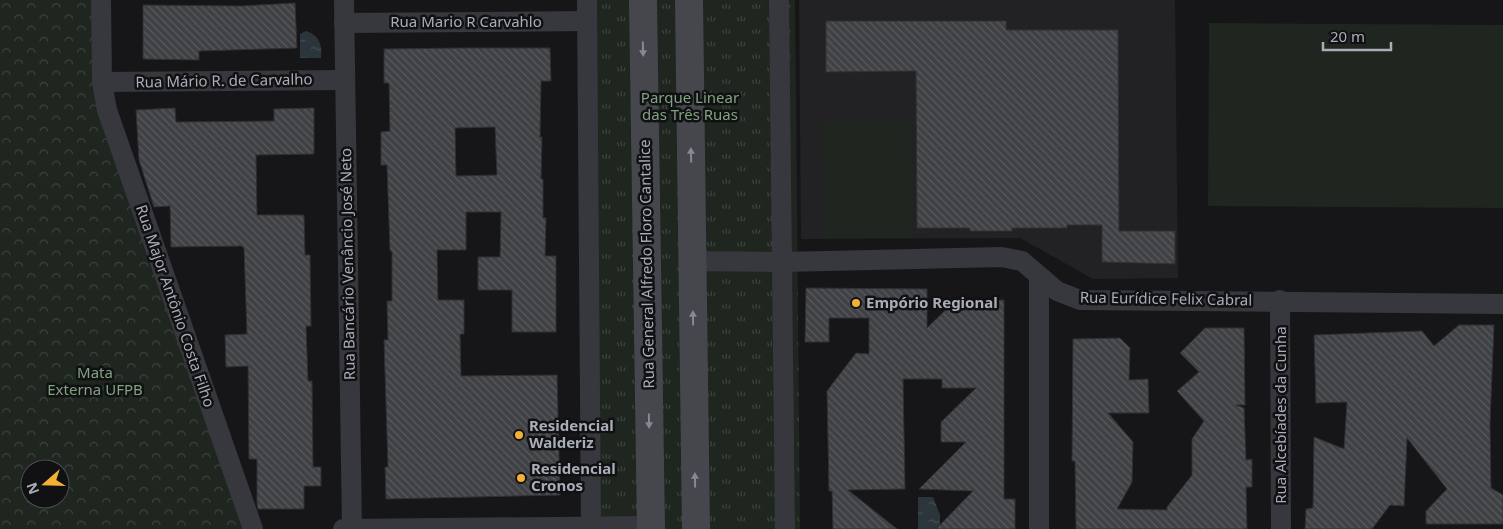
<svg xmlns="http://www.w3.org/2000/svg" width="1503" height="529" font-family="'Noto Sans',sans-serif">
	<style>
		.built { fill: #222225 }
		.grass { fill: url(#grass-tufts) }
		.forest { fill: url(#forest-crowns); fill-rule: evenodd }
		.pitch { fill: #1e261f }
		.water { fill: url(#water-ripples) }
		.building { fill: url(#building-back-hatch); stroke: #303034; fill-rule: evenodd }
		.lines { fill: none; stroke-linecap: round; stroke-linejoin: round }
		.street { stroke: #37383d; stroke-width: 20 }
		.secondary { stroke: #45474d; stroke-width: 28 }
		.oneway { fill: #858993 }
		.poi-dot { fill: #f2b134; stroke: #111113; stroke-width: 2 }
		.labels { text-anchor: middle; stroke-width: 5; stroke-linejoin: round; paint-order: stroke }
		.street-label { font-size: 15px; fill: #a8adb8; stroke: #111113 }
		.park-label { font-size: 15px; fill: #7fa381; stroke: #111113 }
		.poi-label { font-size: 15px; font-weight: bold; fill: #a8adb8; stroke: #111113; text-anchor: start }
	</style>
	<defs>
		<pattern id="grass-tufts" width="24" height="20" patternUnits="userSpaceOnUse" patternTransform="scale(1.25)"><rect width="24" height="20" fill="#1e261f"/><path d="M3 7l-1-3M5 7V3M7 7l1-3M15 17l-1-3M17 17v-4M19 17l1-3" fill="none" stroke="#3c433d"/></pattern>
		<pattern id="forest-crowns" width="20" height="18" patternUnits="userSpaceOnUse" patternTransform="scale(1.25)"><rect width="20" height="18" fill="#1e261f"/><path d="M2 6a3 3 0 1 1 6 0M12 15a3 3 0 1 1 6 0" fill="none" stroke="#3c433d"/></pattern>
		<pattern id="water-ripples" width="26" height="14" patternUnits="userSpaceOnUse" patternTransform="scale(1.25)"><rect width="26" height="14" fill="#2c353c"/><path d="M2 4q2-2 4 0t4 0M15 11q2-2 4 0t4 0" fill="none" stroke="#485056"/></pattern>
		<pattern id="building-back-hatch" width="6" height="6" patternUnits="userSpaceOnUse" patternTransform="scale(1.25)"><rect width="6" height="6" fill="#404145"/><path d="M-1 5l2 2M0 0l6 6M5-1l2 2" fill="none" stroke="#595a5e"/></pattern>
	</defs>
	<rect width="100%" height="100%" fill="#161618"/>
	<path class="built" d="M799,0H1175L1178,278L1093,279L1020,238L801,239Z"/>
	<path class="grass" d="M582,0H795L800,529H590Z"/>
	<path class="forest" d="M0,0H95L97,95L245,529H0ZM30,469H60V499H30Z"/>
	<g class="pitch">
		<path d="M1209,23L1503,25V208L1208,206Z"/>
		<path d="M823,122H911L912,238H824Z"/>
	</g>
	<g class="water">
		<path d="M306,31C320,36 322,45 321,58H300V34Z"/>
		<path d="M918,497H933L940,515V529H918Z"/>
	</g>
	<g class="building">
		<path d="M295,3L297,48L199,51V60L143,59V5L241,6Z"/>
		<path d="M826,21H1006V30H1118L1119,231H1175V264L1102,262V225H1067V228H1012V231H970V228H917L916,71L826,72Z"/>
		<path d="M460,48H550L551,81H541L540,137H542L541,179H543V218H546L545,256H556V332H512V290H478V257H500L501,212H466V250H437L438,300H464V334H460L461,376L557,375L560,495L386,499L385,467H388L384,340H388L387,301H392V251H390L387,165H381V132L390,131L389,83H384V49ZM495,127L497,175L456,176L455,128Z"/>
		<path d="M175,108L176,122L274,121V109L314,108V154L256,155L257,215H304L305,255H310L311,326H306L308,381H312L313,467H321V486H304V509H258L257,504V459H249L248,366L226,367L225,335L247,334L244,248L242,246L171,247L170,206L154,207L139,160L136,110Z"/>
		<path d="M806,288L927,289V328L956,300H1004V499H1015V529H936L973,491L919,489L966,442H941V422L976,388H942V379H903L905,489L848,490L897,529H833L832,491H829L827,391L856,353L869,354V318H829V342H805Z"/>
		<path d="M1459,325H1494L1490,423L1491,488L1503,495V524H1426V511L1447,489L1407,438L1404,506L1390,505L1372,529H1305L1306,509L1313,508L1314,437L1344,449L1347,402L1316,403L1314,335L1422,331L1434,346Z"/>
		<path d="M1205,328H1244L1245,405H1236L1244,408L1246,460L1252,459V487H1246L1247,529H1076L1075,461H1072L1073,339L1120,338L1130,348L1129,380L1148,379L1149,413H1108L1133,442L1132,482L1117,509L1167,510V507L1192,475V439L1204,421L1177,391L1199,372L1180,353Z"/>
	</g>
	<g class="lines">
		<g class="street">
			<path d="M101,0L102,82L107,110L253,529"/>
			<path d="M344,0L352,529"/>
			<path d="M587,0L591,529"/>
			<path d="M779,0L785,529"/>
			<path d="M344,23L587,21"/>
			<path d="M102,82L345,80"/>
			<path d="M692,261L782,262L1002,257L1022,261L1057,291L1080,300L1503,304"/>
			<path d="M1039,277V529"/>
			<path d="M1280,300L1281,529"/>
			<path d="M343,529L651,526"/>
		</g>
		<g class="secondary">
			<path d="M643,0L651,529"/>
			<path d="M689,0L696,529"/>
		</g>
	</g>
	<defs><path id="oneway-solid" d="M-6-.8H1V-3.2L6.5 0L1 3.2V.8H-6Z" transform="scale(1.25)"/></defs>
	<g class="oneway">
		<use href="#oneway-solid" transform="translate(643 49) rotate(89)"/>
		<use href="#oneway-solid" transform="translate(691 155) rotate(-91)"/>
		<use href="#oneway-solid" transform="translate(693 318) rotate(-91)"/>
		<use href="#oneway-solid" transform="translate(649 421) rotate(89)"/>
		<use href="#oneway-solid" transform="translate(695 480) rotate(-91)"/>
	</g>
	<g class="poi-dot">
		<circle cx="856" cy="303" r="5"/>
		<circle cx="519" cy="435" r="5"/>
		<circle cx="521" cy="478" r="5"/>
	</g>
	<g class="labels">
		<g class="street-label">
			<text x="466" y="27">Rua Mario R Carvahlo</text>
			<text transform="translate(224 81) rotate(-1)" y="5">Rua Mário R. de Carvalho</text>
			<text transform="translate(348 264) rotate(-91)" y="5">Rua Bancário Venâncio José Neto</text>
			<text transform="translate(647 264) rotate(-91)" y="5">Rua General Alfredo Floro Cantalice</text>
			<text transform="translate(1166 299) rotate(1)" y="5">Rua Eurídice Felix Cabral</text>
			<text transform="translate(175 306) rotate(71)" y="5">Rua Major Antônio Costa Filho</text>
			<text transform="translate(1281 415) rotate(-90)" y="5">Rua Alcebíades da Cunha</text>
		</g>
		<g class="park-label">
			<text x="690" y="103">Parque Linear<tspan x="690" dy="17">das Três Ruas</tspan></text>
			<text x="95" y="378">Mata<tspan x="95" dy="17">Externa UFPB</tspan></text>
		</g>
		<g class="poi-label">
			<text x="866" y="308">Empório Regional</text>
			<text x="529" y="431">Residencial<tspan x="529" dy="17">Walderiz</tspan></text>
			<text x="531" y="474">Residencial<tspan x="531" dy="17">Cronos</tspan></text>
		</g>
	</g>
	<g transform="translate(45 484) rotate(250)"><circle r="24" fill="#111113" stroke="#4d4f55"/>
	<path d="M0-4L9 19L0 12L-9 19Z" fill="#f2b134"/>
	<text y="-8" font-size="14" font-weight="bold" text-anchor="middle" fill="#a8adb8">N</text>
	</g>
	<path d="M1323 42v8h68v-8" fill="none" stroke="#a8adb8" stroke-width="2.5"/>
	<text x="1330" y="42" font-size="15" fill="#a8adb8" stroke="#111113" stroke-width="4" paint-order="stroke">20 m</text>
</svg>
